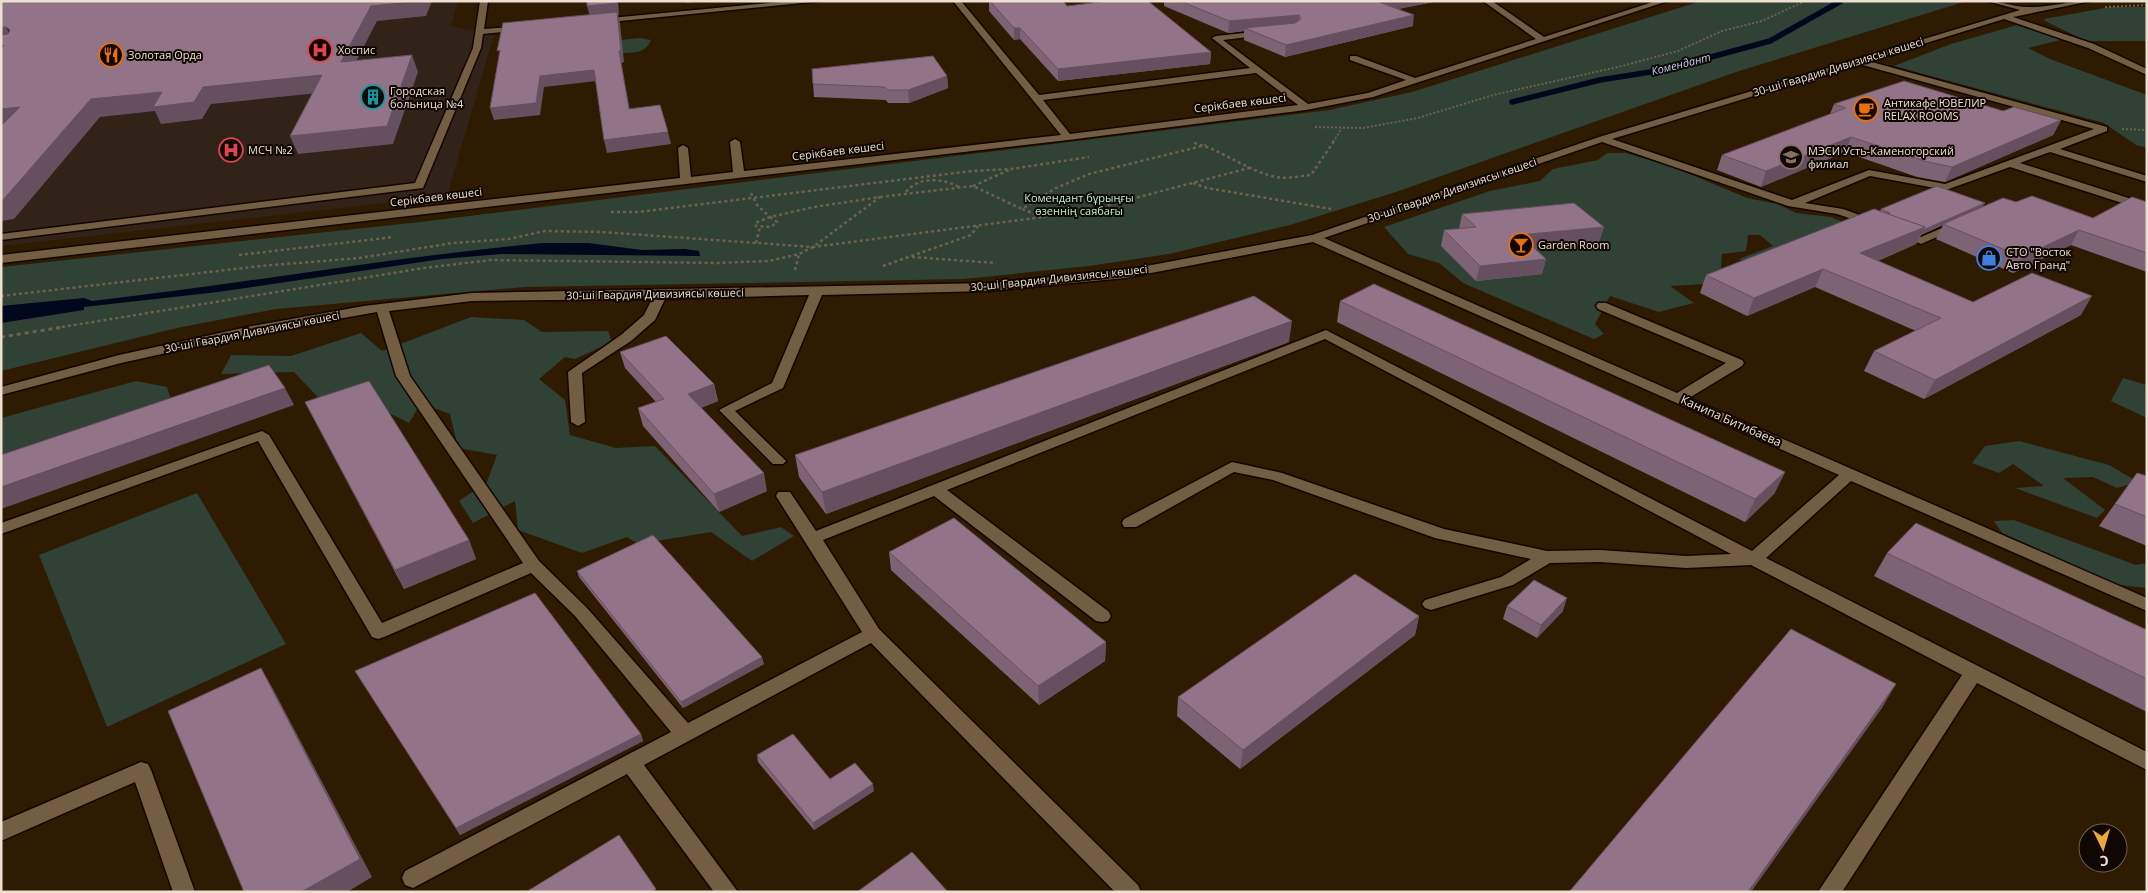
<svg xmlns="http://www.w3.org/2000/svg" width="2148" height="893" font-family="'Open Sans',sans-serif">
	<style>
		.medical { fill: #312317 }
		.green { fill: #2f4235 }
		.water { fill: #01071d }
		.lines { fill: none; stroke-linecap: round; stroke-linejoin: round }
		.stream { stroke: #01071d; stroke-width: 5.5 }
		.minor-casing { stroke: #150500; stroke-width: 3 }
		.path-far2 { stroke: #71604a; stroke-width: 2; stroke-dasharray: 2 2; stroke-linecap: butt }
		.path-far1 { stroke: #71604a; stroke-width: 2.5; stroke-dasharray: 3 3; stroke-linecap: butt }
		.path { stroke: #71604a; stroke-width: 3; stroke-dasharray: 4 4; stroke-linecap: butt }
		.minor { fill: #745e43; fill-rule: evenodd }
		.wall { fill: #7e6375 }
		.shaded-wall { fill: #66505f }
		.building { fill: #927388; stroke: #66505f }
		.labels { text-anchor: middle; stroke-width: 4; stroke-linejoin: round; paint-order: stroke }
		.far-poi-label { font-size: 11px; fill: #ede0d1; stroke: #0f0701; text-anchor: start }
		.far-water-label { font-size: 11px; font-style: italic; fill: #b6cdf6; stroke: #0f0701 }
		.far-street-label { font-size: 11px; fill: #ede0d1; stroke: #0f0701 }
		.far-park-label { font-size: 11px; fill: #b7f1ca; stroke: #0f0701 }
		.street-label { font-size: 12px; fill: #ede0d1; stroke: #0f0701 }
	</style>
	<rect width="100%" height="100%" fill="#2e1b01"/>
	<path class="medical" d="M1,1H458L451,26L494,35L447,196L1,246Z"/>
	<g class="green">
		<path d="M1701,1H1967L1736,72L1396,192L1290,225L1169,254L1089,266L964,279L525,287L276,309L177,328L1,371V267L420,222L1329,110L1412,92Z"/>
		<path d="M2110,7H2147V41H2086L2045,21L2044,19Z"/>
		<path d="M2017,25L2065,39L2028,48L2050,59L2147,95V148L2136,145L2104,123L1894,66L1951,44Z"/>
		<path d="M640,38L651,40C646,53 634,53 621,53L620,40Z"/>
		<path d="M1607,153H1626L1673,167L1747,198L1778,204L1796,213L1831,217L1852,226L1754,266L1739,259L1773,246L1760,235H1748L1746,251L1722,254L1721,269L1705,276L1721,283L1670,286L1694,303L1659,312L1610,296L1595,324L1604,334L1594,339L1463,283L1439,263L1408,254L1384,227L1490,191L1540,181L1553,169L1598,160Z"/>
		<path d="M471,317L524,320L542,332L608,331L612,342L575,359L565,357L539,379L565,400L570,435L616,448L655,446L742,536L781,527L794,536L752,561L711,532L638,544L627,537L582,553L518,530L515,501L473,523L459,501L487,482L497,455L458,448L450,414L421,403L409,423L367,402L333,413L294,372L221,374L231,355L291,356L361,333L382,351Z"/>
		<path d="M2123,378L2147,385V418L2111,401Z"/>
		<path d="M136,381L167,387L171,400L1,482V418Z"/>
		<path d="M2019,441L2109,465L2138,482L2117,488L2093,477L2063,478L2105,510L2097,518L2015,488L2044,486L2013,464L1999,473L1972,463L1985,446Z"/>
		<path d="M197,493L286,644L107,727L39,555Z"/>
		<path d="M2014,520L2136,565L2147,563V588L2074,580L2049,553L2010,545L1994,521Z"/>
	</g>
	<path class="water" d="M543,243H588L642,250L685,249L699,251L700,256L501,254L442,259L218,292L84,307V310L1,323V306L84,298L92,301C243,284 392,257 543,243Z"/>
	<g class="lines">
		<path class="stream" d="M1512,102L1600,80L1663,70L1770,41L1841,1"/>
		<g class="minor-casing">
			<g id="minor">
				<path d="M480,1H488L484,29L523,26L527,28L523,30L483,34L481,48L423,188L1,240V234L415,183L473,48Z"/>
				<path d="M790,1H822L600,23L596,21L600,19Z"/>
				<path d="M953,1H961L1039,95L1250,68L1212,38L1216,36L1263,31L1267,33L1266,35L1223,40L1308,104L1368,93L1406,80L1350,60V56H1356L1415,78L1536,39L1483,1H1492L1544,37L1656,1H1668L1373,97L1306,110L1068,140L1,263V255L680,178L678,148L683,145L688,148L691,177L733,172L730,142L735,139L740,142L744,171L1061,135ZM1256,73L1298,105L1070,134L1043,100Z"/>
				<path d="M1987,1C2002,1 2017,8 2031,7C2051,7 2070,1 2091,1L2013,17L2094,44L2147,69V75L2088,48L2004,19L1868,61L2107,127V131L2060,149L2147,176V182L2050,152L2020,163L2147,204V211L2010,167L1946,190L1870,176L1805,203L1843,209L1876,221L1878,223L1872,226L1837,214L1788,206L1602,142L1324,238L1677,393L1726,363L1598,309L1596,306L1598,303H1606L1742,360L1744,363L1742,366L1689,398L2147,598V611L1851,481L1766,558L2147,752V770L1977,683L1842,892H1818L1962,675L1751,565L1686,568L1600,562L1550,563L1513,585L1431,610L1425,608L1422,604L1425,600L1501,577L1531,559L1435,538L1273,480L1234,472L1136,527H1124L1122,523L1124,519L1232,462L1282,473L1444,529L1547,551L1600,550L1686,556L1731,554L1325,339L947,490L1108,611L1111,616L1108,621L1102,622L1096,621L934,496L823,540L879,629L1138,885L1141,892H1115L871,643L644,765L738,892H714L627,774L413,888L405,885L402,878L405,871L671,732L575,616L531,573L384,637L378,639L372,637L258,441L1,534V523L262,431L269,435L382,623L523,563L396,376L377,312L252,334L121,363L1,395V387L119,355L252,326L364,306L472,293L988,283L1125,270L1312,235L1599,137L2020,10ZM1859,64L2094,129L1945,184L1869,170L1792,200L1612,139ZM1313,242L1839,475L1752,551L1326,330L816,531L790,492H778L776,496L862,632L688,723L587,608L539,561L410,376L389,311L472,301L652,299L644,315L621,335L568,372L571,422L578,426L585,422L582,373L631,341L655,320L665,299L809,295L772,383L719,410L773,464H783L786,461L783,458L735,411L783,388L822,295L988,291L1125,278Z"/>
				<path d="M1958,221L1964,224L1962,226L1921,244L1893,233L1899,230L1921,237Z"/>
				<path d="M141,762L148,764L151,770L195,892H173L135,782L1,841V822Z"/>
			</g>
		</g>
		<g class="path-far2">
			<path d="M2105,7L2147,5"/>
			<path d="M1315,127L1363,128L1418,118L1493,95L1622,66L1678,51L1722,31L1762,21L1805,1"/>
			<path d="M2122,129L2147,130"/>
			<path d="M1333,142L1342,128"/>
		</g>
		<g class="path-far1">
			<path d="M1194,143C1223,150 1247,171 1276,177C1288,179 1300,176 1311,175L1334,141"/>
			<path d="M1193,183L1207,188L1331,209"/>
			<path d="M973,186L1009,170"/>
			<path d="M906,192C919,176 942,178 959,187"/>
			<path d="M751,193L757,205L770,217"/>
			<path d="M880,197L973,186L1022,209"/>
			<path d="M611,212H638L972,171L1011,169L1089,157"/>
			<path d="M770,217L777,222L771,227L756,226L755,223Z"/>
			<path d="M1043,217L1093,209L1253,167"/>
			<path d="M756,243L760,227"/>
			<path d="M239,255L394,237"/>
			<path d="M912,257L996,263"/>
			<path d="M883,266L971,235L978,226"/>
			<path d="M795,270L799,254"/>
			<path d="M1,296L261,266L359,258L453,243L509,239L545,231L602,232L813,247L1043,217L1022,209L1056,188L1089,174L1206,145"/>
			<path d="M56,328L424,268L491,260L717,263L769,261L799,254L813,247L880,197L814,207L770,217"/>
		</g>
		<path class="path" d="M1,337L64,327"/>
		<use href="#minor" class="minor"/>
	</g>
	<g class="wall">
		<path d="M989,1H1063L1067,6L1211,52L1210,64L1058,81L1020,39L1014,40L989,11Z"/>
		<path d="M1164,1H1439L1398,9L1413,26L1285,57L1244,40V31L1228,33L1164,6Z"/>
		<path d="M947,76L948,88L909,103H888L886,100L814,97L813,84Z"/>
		<path d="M1834,104L2003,111L2061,120L2053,135L1945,182L1917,177L1845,152L1761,187L1717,170L1722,155L1830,114Z"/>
		<path d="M2016,202L2093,218L2147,202V272L2071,245L2013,273L1936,239L1943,225L1921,235L1916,244L1878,261L1973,302L2081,315L1924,399L1864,371L1874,351L1916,331L1815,287L1747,316L1700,293L1706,275L1880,211L1881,209L1982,207Z"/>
		<path d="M1462,214L1604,227L1599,242L1535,249L1546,259L1542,274L1476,281L1441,246L1444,230L1459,229Z"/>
		<path d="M1340,301L1785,472L1774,494L1745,522L1337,322Z"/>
		<path d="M1289,342L826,514L799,477L795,455Z"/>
		<path d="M620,352L714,384L718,401L701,408L767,491L719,512L643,426L638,408L656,402L625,368Z"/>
		<path d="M305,402L469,540L476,559L404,589Z"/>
		<path d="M2137,473L2147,476V546L2099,526Z"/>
		<path d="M889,552L1106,642L1105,661L1039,705L891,570Z"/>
		<path d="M1887,553L2147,630V712L1874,576Z"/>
		<path d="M577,571L764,664L683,708L579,577Z"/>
		<path d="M1507,606L1563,611L1537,638L1503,619Z"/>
		<path d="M1419,616L1415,635L1240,769L1177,716L1178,697Z"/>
		<path d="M355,671L641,734L643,741L460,835Z"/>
		<path d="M757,755L830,779L874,791L814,830L758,762Z"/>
	</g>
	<g class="shaded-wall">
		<path d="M421,1H432L426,16L377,21L347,79L341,62L371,6Z"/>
		<path d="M618,1L619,15H618L620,23L624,62L621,63L632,121L590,17L587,6Z"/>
		<path d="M686,1H702L687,3Z"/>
		<path d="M1384,1H1439L1377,13L1379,2Z"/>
		<path d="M1299,15L1298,26L1245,28L1244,31L1228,33L1229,21Z"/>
		<path d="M1414,15L1413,26L1285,57L1286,45Z"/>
		<path d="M1,27H6L14,42L1,44Z"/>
		<path d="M1014,28H1020V39L1014,40Z"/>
		<path d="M1211,52L1210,64L1058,81V69Z"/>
		<path d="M412,55L418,72L393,144L298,154L290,136Z"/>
		<path d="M594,70L597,81L544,87L540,115L494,120L490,108L540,76Z"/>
		<path d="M322,75L328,92L211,104L202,119L161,124L155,111L100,117L14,219L1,221V200L91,99L203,87Z"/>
		<path d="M947,76L948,88L909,103L908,90Z"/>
		<path d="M20,107L1,127V109Z"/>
		<path d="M2061,120L2053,135L1945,182L1952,167Z"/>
		<path d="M668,132L671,144L607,153L604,140Z"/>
		<path d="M1851,137L1845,152L1761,187L1766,171Z"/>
		<path d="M1985,203L1982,208L1943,224V225L1921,235L1923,230Z"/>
		<path d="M1604,227L1599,242L1516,251L1520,235Z"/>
		<path d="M1925,227L1916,244L1852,272L1860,253Z"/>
		<path d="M2079,230L2071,245L2013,273L2022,257Z"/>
		<path d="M1546,259L1542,274L1476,281L1480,266Z"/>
		<path d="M1823,269L1815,287L1747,316L1754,298Z"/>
		<path d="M2092,296L2081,315L1924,399L1935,380Z"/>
		<path d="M1292,321L1289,342L826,514L822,492Z"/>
		<path d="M714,384L718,401L692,411L688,394Z"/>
		<path d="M285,388L294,405L1,509V487Z"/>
		<path d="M1785,472L1774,494L1745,522L1755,499Z"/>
		<path d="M764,473L767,491L719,512L714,494Z"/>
		<path d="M469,540L476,559L404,589L395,570Z"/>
		<path d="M1567,598L1563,611L1537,638L1541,625Z"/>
		<path d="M1419,616L1415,635L1240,769L1243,750Z"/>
		<path d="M1106,642L1105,661L1039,705L1038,686Z"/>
		<path d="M762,657L764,664L683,708L681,702Z"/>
		<path d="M261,668L272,687L372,877L347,892H301Z"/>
		<path d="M1896,684L1882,708L1751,892H1748Z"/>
		<path d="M641,734L643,741L460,835L456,828Z"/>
		<path d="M873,784L874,791L814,830L813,823Z"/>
	</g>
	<g class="building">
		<path d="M1,1H421L371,6L341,62L412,55L387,126L290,136L322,75L203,87L194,102L153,107L162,92L91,99L3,200H1V126L20,107L1,109V48L4,46H1V35L8,34L10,30L6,27H1Z"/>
		<path d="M587,1H616V3L587,6Z"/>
		<path d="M990,1H1063L1067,6L1108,1H1148L1211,52L1058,69L1020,28H1014Z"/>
		<path d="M1180,1H1384L1379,2L1414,15L1286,45L1245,28L1295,23L1301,19L1299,15L1229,21Z"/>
		<path d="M617,12L621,51H619L629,109L660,105L668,132L604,140L594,70L540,76L536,103L490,108L500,50L497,51L503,23Z"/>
		<path d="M933,56L947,76L908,90H887L885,87L813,84L812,69Z"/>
		<path d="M1904,81L2003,111L2014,107L2061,120L1952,167L1924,161L1851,137L1766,171L1722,155L1846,108L1834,104Z"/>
		<path d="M1937,186L1985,203L1923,230L1925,227L1887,214L1890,213L1881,209Z"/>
		<path d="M2032,196L2093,218L2132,197L2147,202V253L2079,230L2022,257L1943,224L2003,198L2016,202Z"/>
		<path d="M1574,203L1604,227L1520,235L1546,259L1480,266L1444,230L1476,227L1462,214Z"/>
		<path d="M1874,209L1925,227L1860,253L1973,302L2032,273L2092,296L1935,380L1874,351L1941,318L1823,269L1754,298L1706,275Z"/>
		<path d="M1374,284L1785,472L1755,499L1340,301Z"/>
		<path d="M1254,296L1292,321L822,492L795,455Z"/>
		<path d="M666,336L714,384L688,394L764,473L714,494L638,408L664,399L620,352Z"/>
		<path d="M269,365L285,388L1,487V455Z"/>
		<path d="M369,381L469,540L395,570L305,402Z"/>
		<path d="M2137,473L2147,476V517L2115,504Z"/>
		<path d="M954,518L1106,642L1038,686L889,552Z"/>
		<path d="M1916,523L2147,630V679L1887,553Z"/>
		<path d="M653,535L762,657L681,702L577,571Z"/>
		<path d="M1355,574L1419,616L1243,750L1178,697Z"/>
		<path d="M1534,580L1567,598L1541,625L1507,606Z"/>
		<path d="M535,593L641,734L456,828L355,671Z"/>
		<path d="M1791,629L1896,684L1748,892H1569Z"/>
		<path d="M261,668L360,859L301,892H244L168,711Z"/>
		<path d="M793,734L830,779L855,763L873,784L813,823L757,755Z"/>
		<path d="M619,835L656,889L652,892H526Z"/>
		<path d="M912,852L948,892H857Z"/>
	</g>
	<defs>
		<g id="hospital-ring" transform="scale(1.25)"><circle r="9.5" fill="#0f0701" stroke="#e0444e" stroke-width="1.5"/><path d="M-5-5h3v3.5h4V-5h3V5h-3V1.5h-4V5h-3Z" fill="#e0444e"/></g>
		<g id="restaurant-ring" transform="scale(1.25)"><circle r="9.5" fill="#0f0701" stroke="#e8710a" stroke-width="1.5"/><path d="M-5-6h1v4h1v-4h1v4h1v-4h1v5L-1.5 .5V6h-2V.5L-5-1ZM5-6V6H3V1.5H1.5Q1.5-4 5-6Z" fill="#e8710a"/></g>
		<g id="building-ring" transform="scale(1.25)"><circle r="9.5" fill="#0f0701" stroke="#0f9aa8" stroke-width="1.5"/><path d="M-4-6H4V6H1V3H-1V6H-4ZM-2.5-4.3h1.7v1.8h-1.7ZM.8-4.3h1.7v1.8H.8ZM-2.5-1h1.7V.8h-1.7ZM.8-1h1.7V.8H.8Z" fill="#0f9aa8"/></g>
		<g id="cafe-ring" transform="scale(1.25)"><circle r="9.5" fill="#0f0701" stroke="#e8710a" stroke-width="1.5"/><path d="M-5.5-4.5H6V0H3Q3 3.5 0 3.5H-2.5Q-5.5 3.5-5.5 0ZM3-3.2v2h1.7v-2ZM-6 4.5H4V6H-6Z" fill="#e8710a"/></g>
		<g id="university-ring" transform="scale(1.25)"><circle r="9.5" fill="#0f0701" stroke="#8d6e63" stroke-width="1.5"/><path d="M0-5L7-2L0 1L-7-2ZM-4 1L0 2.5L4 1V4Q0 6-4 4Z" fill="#8d6e63"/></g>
		<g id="bar-ring" transform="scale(1.25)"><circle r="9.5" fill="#0f0701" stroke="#e8710a" stroke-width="1.5"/><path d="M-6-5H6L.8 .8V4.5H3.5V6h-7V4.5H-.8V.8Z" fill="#e8710a"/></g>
		<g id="shop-ring" transform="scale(1.25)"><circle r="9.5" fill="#0f0701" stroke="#3f7fe0" stroke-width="1.5"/><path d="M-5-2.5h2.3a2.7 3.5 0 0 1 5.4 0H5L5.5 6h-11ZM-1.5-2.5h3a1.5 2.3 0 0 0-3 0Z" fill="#3f7fe0"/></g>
	</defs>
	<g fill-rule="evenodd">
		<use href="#hospital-ring" x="320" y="50"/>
		<use href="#restaurant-ring" x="111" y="55"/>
		<use href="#building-ring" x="373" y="97"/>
		<use href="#cafe-ring" x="1866" y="109"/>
		<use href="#hospital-ring" x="231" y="150"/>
		<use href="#university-ring" x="1791" y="157"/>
		<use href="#bar-ring" x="1521" y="245"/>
		<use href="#shop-ring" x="1989" y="258"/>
	</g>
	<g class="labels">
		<g class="far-poi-label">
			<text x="338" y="54">Хоспис</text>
			<text x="128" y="59">Золотая Орда</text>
			<text x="390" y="95">Городская<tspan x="390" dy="13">больница №4</tspan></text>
			<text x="1884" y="107">Антикафе ЮВЕЛИР<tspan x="1884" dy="13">RELAX ROOMS</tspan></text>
			<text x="248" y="154">МСЧ №2</text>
			<text x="1808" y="155">МЭСИ Усть-Каменогорский<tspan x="1808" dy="13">филиал</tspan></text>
			<text x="1538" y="249">Garden Room</text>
			<text x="2006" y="256">СТО "Восток<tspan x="2006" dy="13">Авто Гранд"</tspan></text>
		</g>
		<g class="far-water-label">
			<text transform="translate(1681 64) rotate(-14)" y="4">Комендант</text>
		</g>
		<g class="far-street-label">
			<text transform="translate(1838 67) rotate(-17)" y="4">30-ші Гвардия Дивизиясы көшесі</text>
			<text transform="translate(1240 103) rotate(-7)" y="4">Серікбаев көшесі</text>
			<text transform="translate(838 151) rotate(-7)" y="4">Серікбаев көшесі</text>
			<text transform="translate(1452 190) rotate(-19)" y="4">30-ші Гвардия Дивизиясы көшесі</text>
			<text transform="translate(436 197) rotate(-7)" y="4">Серікбаев көшесі</text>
			<text transform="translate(1059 278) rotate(-6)" y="4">30-ші Гвардия Дивизиясы көшесі</text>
			<text transform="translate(655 294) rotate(-1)" y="4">30-ші Гвардия Дивизиясы көшесі</text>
			<text transform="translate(252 332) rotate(-11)" y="4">30-ші Гвардия Дивизиясы көшесі</text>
		</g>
		<g class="far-park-label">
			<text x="1079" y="202">Комендант бұрыңғы<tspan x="1079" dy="13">өзеннің саябағы</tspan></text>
		</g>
		<g class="street-label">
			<text transform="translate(1731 421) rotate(24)" y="4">Канипа Битибаева</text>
		</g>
	</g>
	<rect width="2148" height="893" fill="none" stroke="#ede0d1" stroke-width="5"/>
	<g transform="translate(2103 848) rotate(175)"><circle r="24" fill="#0f0701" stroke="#685e54"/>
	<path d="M0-4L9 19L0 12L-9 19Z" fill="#eda83b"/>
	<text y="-8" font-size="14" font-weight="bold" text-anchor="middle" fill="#ede0d1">С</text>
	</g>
</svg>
